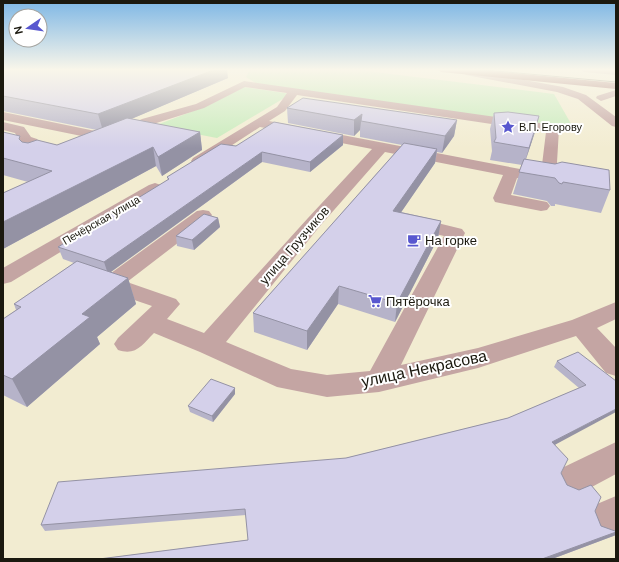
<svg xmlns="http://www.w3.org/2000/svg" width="619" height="562" font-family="'DM Sans',sans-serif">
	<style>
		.green { fill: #c7ebbb }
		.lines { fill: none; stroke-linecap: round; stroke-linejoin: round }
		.minor { fill: #c4a5a3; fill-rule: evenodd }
		.major { fill: #9f6966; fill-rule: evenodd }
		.tram { stroke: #7b7765; stroke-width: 1 }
		.wall { fill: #b6b3c9 }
		.shaded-wall { fill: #9492a4 }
		.building { fill: #d4d0ea; stroke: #9492a4 }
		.labels { text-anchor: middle; stroke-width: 4; stroke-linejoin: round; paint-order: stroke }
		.far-poi-label { font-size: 11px; fill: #1b190f; stroke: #fff; text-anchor: start }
		.far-street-label { font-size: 11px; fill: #1b190f; stroke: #fff }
		.poi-label { font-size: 13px; fill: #1b190f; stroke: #fff; text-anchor: start }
		.street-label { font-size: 13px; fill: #1b190f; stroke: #fff }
		.near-street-label { font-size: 16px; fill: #1b190f; stroke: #fff }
	</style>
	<rect width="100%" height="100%" fill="#f2ecd1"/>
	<g class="green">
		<path d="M256,69H350L554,94L574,129L257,84L246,77L249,71Z"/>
		<path d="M244,87L291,94L217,138L154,126L209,105Z"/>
	</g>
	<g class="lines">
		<g class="minor">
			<path d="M580,69H616V75L584,72Z"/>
			<path d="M469,70L563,87L586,95L616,117V127L612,126L578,99L557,92L466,75L464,73L466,71Z"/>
			<path d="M244,81L553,125L557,126L559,129L556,179L554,182L548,184L517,178L511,195L547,202L550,206L547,210L541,211L495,202L493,198L503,175L385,152L320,226L226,342L291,369L327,375L370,371L444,236L406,227L404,223L406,219L413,217L462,229L465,233L401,365L478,348L572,320L616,302V319L597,328L616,348V376L606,373L576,336L478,368L379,392L327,397L277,387L200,352L154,333C142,345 136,356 118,350L114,344L118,338L152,306L96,287L93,282L96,277L107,276L197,211L203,210L209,211L212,215L209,219L127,282L176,299L180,304L167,319L204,333L308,218L372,149L260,127L203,164L198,165L193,164L191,161L193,158L277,107L287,93L245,87L204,108L150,125L111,142L3,120V112L110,134L142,119L196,104ZM297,95L546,132L541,173L269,121L285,111Z"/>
			<path d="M616,90V96L601,101L596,98L597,96Z"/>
			<path d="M3,122L24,127L31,137L37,139L39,142L37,145L32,146L21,143L15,133L3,130Z"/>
			<path d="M155,183L161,185L163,188L161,191L11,282L3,284V268L149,185Z"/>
			<path d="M616,442V474L588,489L576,494L564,489L559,478L564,467Z"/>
			<path d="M616,496V533L610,535L597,530L592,517L597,504Z"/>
		</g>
		<path class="major" d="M437,69H471L616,83V89L441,72Z"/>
		<path class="tram" d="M474,69L616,82"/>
	</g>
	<g class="wall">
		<path d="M3,69L228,78L131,119L200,132L202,150L162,176L156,166L3,249V193L28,182L3,175V132L22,142L57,145L97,130L3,111Z"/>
		<path d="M287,108L457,120L454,136L442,153L437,152L435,163L401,212L441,221L438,238L395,322L338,304L307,350L254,332L253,313L402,145L360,137V130L354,136L288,123Z"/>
		<path d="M494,113L535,132L526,159L610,190L601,213L555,204V206H551L547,201L513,194L522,165L490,160L492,151L490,129Z"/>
		<path d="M343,135V145L310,172L262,162L111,272L128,278L136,304L97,337L100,344L27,407L3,395V319L16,310L14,304L74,263L63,259L58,247L168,180L167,177L236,146Z"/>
		<path d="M218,218L220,227L194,250L177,246L176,236Z"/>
		<path d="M557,361L616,381L555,445L561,473L567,485L595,511L601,526L615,531H616V535L552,559L107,558L248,540L246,515L45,531L41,525L346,458L508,418L579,388L554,367Z"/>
		<path d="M235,394L213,422L190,412L188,406Z"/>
	</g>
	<g class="shaded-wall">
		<path d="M216,69H227L228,78L103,131L98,114Z"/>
		<path d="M362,114L360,130L354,136V120Z"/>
		<path d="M539,116L535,132L524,165L529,148Z"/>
		<path d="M457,120L454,136L442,153L445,136Z"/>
		<path d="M200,132L202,150L162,176L158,157Z"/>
		<path d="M343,135V145L310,172V162Z"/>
		<path d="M153,147L156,166L3,249V222Z"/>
		<path d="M437,149L435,163L391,227L393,211Z"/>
		<path d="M262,152V162L108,274L104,262Z"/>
		<path d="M218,218L220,227L194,250L192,240Z"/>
		<path d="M441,221L438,238L395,322L397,303Z"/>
		<path d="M128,278L136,304L97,337L100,344L27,407L12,379L82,314Z"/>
		<path d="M339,286L338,304L307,350V331Z"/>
		<path d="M235,388V394L213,422L212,416Z"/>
		<path d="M616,409V412L549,448L552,442Z"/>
		<path d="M616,532V535L552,559H542Z"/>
	</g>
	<g class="building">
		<path d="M3,69H216L98,114L3,96Z"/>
		<path d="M303,98L457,120L445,136L361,121L362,114L354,120L287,108Z"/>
		<path d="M508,112L539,116L529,148L494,142L496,138L494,113Z"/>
		<path d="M127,118L200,132L158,157L153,147L3,222V193L52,171L3,158V132L20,136L19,139L22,142L28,143L37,140L57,145Z"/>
		<path d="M274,122L343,135L310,162L262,152L104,262L58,247L169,179L167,177L221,144L236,146Z"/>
		<path d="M404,143L437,149L393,211L441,221L397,303L339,286L307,331L253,313Z"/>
		<path d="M524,159L555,164L562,162L609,170L610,190L563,182L562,184L559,183L555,178L519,172Z"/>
		<path d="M204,214L218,218L192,240L176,236Z"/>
		<path d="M77,261L128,278L82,314L90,317L12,379L3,375V319L21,307L14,304Z"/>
		<path d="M578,352L616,381V409L552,442L568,459L561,473L567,485L579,490L591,485L601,497L595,511L601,526L615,531H616V532L542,559H99L107,558L248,540L245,509L41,525L58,482L346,458L508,418L586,385L557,361Z"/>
		<path d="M211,379L235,388L212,416L188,406Z"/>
	</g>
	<linearGradient id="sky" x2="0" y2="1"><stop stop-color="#7eb7e5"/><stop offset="0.47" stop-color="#f9f6ea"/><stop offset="1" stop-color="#f9f6ea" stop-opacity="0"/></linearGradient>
	<rect width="619" height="148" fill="url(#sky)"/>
	<defs>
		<g id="sight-bare" transform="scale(1.08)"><path d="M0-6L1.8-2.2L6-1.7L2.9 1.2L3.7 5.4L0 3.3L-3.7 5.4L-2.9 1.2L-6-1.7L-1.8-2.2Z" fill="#5857cf" stroke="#fff" stroke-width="2.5" paint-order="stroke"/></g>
		<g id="cafe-bare" transform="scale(1.08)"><path d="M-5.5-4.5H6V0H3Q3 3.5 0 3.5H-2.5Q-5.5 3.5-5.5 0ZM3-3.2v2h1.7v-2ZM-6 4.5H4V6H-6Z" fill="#5857cf" stroke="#fff" stroke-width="2.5" paint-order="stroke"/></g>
		<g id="supermarket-bare" transform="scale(1.08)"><path d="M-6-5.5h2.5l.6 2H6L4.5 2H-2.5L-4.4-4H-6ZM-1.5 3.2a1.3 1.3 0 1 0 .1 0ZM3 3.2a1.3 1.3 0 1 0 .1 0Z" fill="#5857cf" stroke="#fff" stroke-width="2.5" paint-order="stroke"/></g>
	</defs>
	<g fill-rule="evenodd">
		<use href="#sight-bare" x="508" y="127"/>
		<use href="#cafe-bare" x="414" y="240"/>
		<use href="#supermarket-bare" x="375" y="301"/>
	</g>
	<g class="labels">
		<g class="far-poi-label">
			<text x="519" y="131">В.П. Егорову</text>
		</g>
		<g class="far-street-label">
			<text transform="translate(101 220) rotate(-30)" y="4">Печёрская улица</text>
		</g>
		<g class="poi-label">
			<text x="425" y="245">На горке</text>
			<text x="386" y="306">Пятёрочка</text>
		</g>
		<g class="street-label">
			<text transform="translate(294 245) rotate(-49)" y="5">улица Грузчиков</text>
		</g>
		<g class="near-street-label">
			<text transform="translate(424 368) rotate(-12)" y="6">улица Некрасова</text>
		</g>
	</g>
	<rect width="619" height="562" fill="none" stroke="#1b190f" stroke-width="8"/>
	<g transform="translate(28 28) rotate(257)"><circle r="19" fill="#ffffff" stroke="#a4a39f"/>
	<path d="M0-3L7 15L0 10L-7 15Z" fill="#5857cf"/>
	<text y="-6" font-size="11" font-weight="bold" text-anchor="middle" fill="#1b190f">N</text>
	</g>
</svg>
